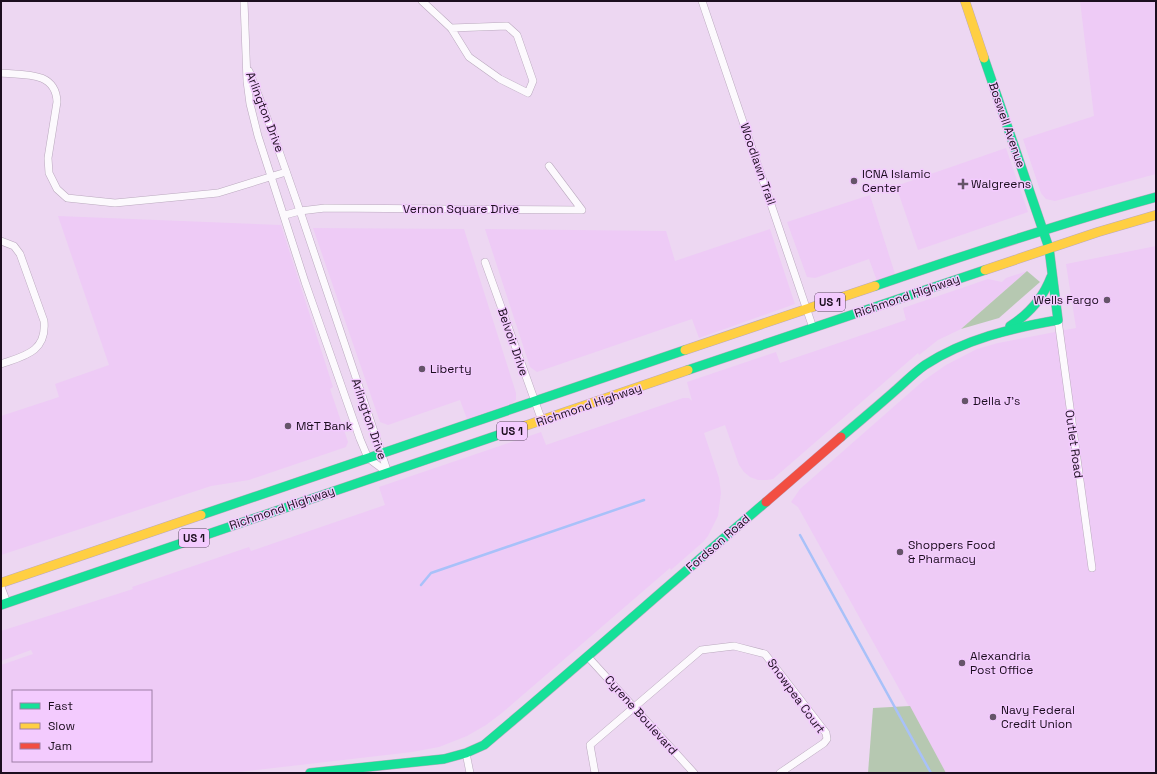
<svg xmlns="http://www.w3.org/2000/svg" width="1157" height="774" font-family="'Space Grotesk',sans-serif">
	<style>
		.built { fill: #eecbf6; fill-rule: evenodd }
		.green { fill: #b6c8b1 }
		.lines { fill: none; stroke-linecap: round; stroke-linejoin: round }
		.stream { stroke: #a8c1f9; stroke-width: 2.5 }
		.street-casing { stroke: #baa9be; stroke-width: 8 }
		.fast-casing { stroke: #baa9be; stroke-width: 10 }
		.slow-casing { stroke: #baa9be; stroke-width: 10 }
		.jam-casing { stroke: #baa9be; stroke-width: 10 }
		.street { stroke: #fcf9fd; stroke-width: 7 }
		.fast { stroke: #16e098; stroke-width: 9 }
		.slow { stroke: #ffcf43; stroke-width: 9 }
		.jam { stroke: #f24e42; stroke-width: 9 }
		.poi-dot { fill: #655469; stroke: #f3cbfe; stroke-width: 1.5 }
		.labels { text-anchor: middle; stroke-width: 3; stroke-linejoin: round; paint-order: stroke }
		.shield { fill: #f3cbfe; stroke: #5c4762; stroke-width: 1 }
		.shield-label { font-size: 11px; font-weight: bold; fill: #1c0e1f }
		.street-label { font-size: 12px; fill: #1c0e1f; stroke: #f3cbfe }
		.poi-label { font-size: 12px; fill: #1c0e1f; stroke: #f3cbfe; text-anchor: start }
	</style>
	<rect width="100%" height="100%" fill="#edd7f2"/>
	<g class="built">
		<path d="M1080,1H1156V174L1055,201L1046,199L1041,193L1023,139L1094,116Z"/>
		<path d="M1006,148L1028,212L918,250L896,186Z"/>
		<path d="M870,195L895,274L877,281L869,259L815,278L807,277L787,222Z"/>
		<path d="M58,216L281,225L333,387L330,389L348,442L346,447L249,480L211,486L1,555V416L59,397L55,384L109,365Z"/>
		<path d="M313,228L464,229L516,393V400L511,404L467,419L460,400L388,425L380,422Z"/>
		<path d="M485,229L666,231L675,261L770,229L795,304L699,338L692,319L537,372L530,367Z"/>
		<path d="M1156,246V773H946L798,507L791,502L800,489L866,431L923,381L946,365L977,349L998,343L1076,328L1066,264Z"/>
		<path d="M1027,271L961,329L938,340L919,355L918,353L773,479L767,480H758L750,477L744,472L739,465L725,425L704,433L719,478L721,493L718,516L708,536L703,542L671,570L670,568L502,713L486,725L467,736L439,747L412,752L231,773H196V772L180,773H1V665L33,654L31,650L1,661V631L133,589L132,587L249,547L251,551L385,505L379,487L541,432L546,445L683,398H689L692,401L687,382L776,352L780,363L906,320L903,308L988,279L1002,282L1006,278ZM13,691H151V761H13Z"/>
	</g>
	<g class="green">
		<path d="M1027,271L1040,282L999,318L961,329Z"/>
		<path d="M910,706L946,773H868L873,708Z"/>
	</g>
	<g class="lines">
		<g class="stream">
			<path d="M800,535L931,773"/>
			<path d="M421,585L431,573L644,500"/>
		</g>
		<g class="street-casing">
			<g id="street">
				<path d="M244,1L247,81L250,104L258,136L305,282L360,439L368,458L388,473"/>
				<path d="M422,1L451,28L469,57L500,79L528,93L533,81L517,35L507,26L451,28"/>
				<path d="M702,1L813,328"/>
				<path d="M249,71L272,131L300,211L388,473"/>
				<path d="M1,73C24,75 56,71 57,102L48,158L49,173L57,189L67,198L115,203L218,193L286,172"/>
				<path d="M285,215L300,211L325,208L582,210L549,166"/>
				<path d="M1,241L14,246L20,254L44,321C47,352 24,356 1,364"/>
				<path d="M485,262L542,421"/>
				<path d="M1058,320L1092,568"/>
				<path d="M1,587L7,603"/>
				<path d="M588,657L694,773"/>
				<path d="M466,753L470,773"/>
				<path d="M595,773L590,745L701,650L734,646L765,654L826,733L827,739L824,743L780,773"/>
			</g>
		</g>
		<g class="fast-casing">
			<g id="fast">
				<path d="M875,286C968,254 1061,223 1156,197"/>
				<path d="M1010,326C1029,314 1043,298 1051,277"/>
				<path d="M688,370L985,270"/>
				<path d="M841,437C860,421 879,405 897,389C906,381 915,372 925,365C965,339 1012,328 1058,320L1049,248L984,58"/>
				<path d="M201,515L685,350"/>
				<path d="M1,605L510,431"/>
				<path d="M310,773L444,759L466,753L484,745C579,665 672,582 766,502"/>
			</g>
		</g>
		<g class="slow-casing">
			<g id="slow">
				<path d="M965,1L984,58"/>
				<path d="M985,270L1098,232L1156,215"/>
				<path d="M685,350L875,286"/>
				<path d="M510,431L688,370"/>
				<path d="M1,583L201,515"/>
			</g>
		</g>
		<g class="jam-casing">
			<path id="jam" d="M766,502L841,437"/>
		</g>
		<use href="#street" class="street"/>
		<use href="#fast" class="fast"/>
		<use href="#slow" class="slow"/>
		<use href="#jam" class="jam"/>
	</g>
	<g class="poi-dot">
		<circle cx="854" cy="181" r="4"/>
		<path d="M961 178h4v4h4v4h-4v4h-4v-4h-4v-4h4z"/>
		<circle cx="1107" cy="300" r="4"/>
		<circle cx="422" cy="369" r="4"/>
		<circle cx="965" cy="401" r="4"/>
		<circle cx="288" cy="426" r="4"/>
		<circle cx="900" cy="552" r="4"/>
		<circle cx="962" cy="663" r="4"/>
		<circle cx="993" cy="717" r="4"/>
	</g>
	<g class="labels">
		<g class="shield">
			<rect x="815" y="293" width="30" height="18" rx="3"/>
			<rect x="497" y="422" width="30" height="18" rx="3"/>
			<rect x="179" y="529" width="30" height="18" rx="3"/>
		</g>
		<g class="shield-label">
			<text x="830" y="306">US 1</text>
			<text x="512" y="435">US 1</text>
			<text x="194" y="542">US 1</text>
		</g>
		<g class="street-label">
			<text transform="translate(265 112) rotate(69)" y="4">Arlington Drive</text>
			<text transform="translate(1007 125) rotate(71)" y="4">Boswell Avenue</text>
			<text transform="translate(758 164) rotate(71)" y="4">Woodlawn Trail</text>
			<text x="461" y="213">Vernon Square Drive</text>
			<text transform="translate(907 296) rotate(-19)" y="4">Richmond Highway</text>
			<text transform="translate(513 342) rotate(71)" y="4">Belvoir Drive</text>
			<text transform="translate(589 405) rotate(-19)" y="4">Richmond Highway</text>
			<text transform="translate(369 419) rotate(71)" y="4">Arlington Drive</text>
			<text transform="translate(1074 444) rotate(82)" y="4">Outlet Road</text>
			<text transform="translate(282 508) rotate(-19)" y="4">Richmond Highway</text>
			<text transform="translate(718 543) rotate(-41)" y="4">Fordson Road</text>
			<text transform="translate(796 696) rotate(54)" y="4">Snowpea Court</text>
			<text transform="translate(641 715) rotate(48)" y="4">Cyrene Boulevard</text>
		</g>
		<g class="poi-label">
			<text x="862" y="178">ICNA Islamic<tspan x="862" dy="14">Center</tspan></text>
			<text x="971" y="188">Walgreens</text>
			<text x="1099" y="304" text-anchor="end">Wells Fargo</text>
			<text x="430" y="373">Liberty</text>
			<text x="973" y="405">Della J's</text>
			<text x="296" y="430">M&amp;T Bank</text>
			<text x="908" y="549">Shoppers Food<tspan x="908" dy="14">&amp; Pharmacy</tspan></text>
			<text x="970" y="660">Alexandria<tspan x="970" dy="14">Post Office</tspan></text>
			<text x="1001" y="714">Navy Federal<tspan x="1001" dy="14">Credit Union</tspan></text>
		</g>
	</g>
	<rect width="1157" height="774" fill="none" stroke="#1c0e1f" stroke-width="4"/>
	<rect x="12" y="690" width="140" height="72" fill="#f3cbfe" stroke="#9d7fa5"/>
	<rect x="20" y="703" width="20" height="6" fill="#16e098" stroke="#9d7fa5"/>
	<text x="48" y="710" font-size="12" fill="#1c0e1f">Fast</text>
	<rect x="20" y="723" width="20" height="6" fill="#ffcf43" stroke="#9d7fa5"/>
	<text x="48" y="730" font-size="12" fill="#1c0e1f">Slow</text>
	<rect x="20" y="743" width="20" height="6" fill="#f24e42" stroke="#9d7fa5"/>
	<text x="48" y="750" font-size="12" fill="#1c0e1f">Jam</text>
</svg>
